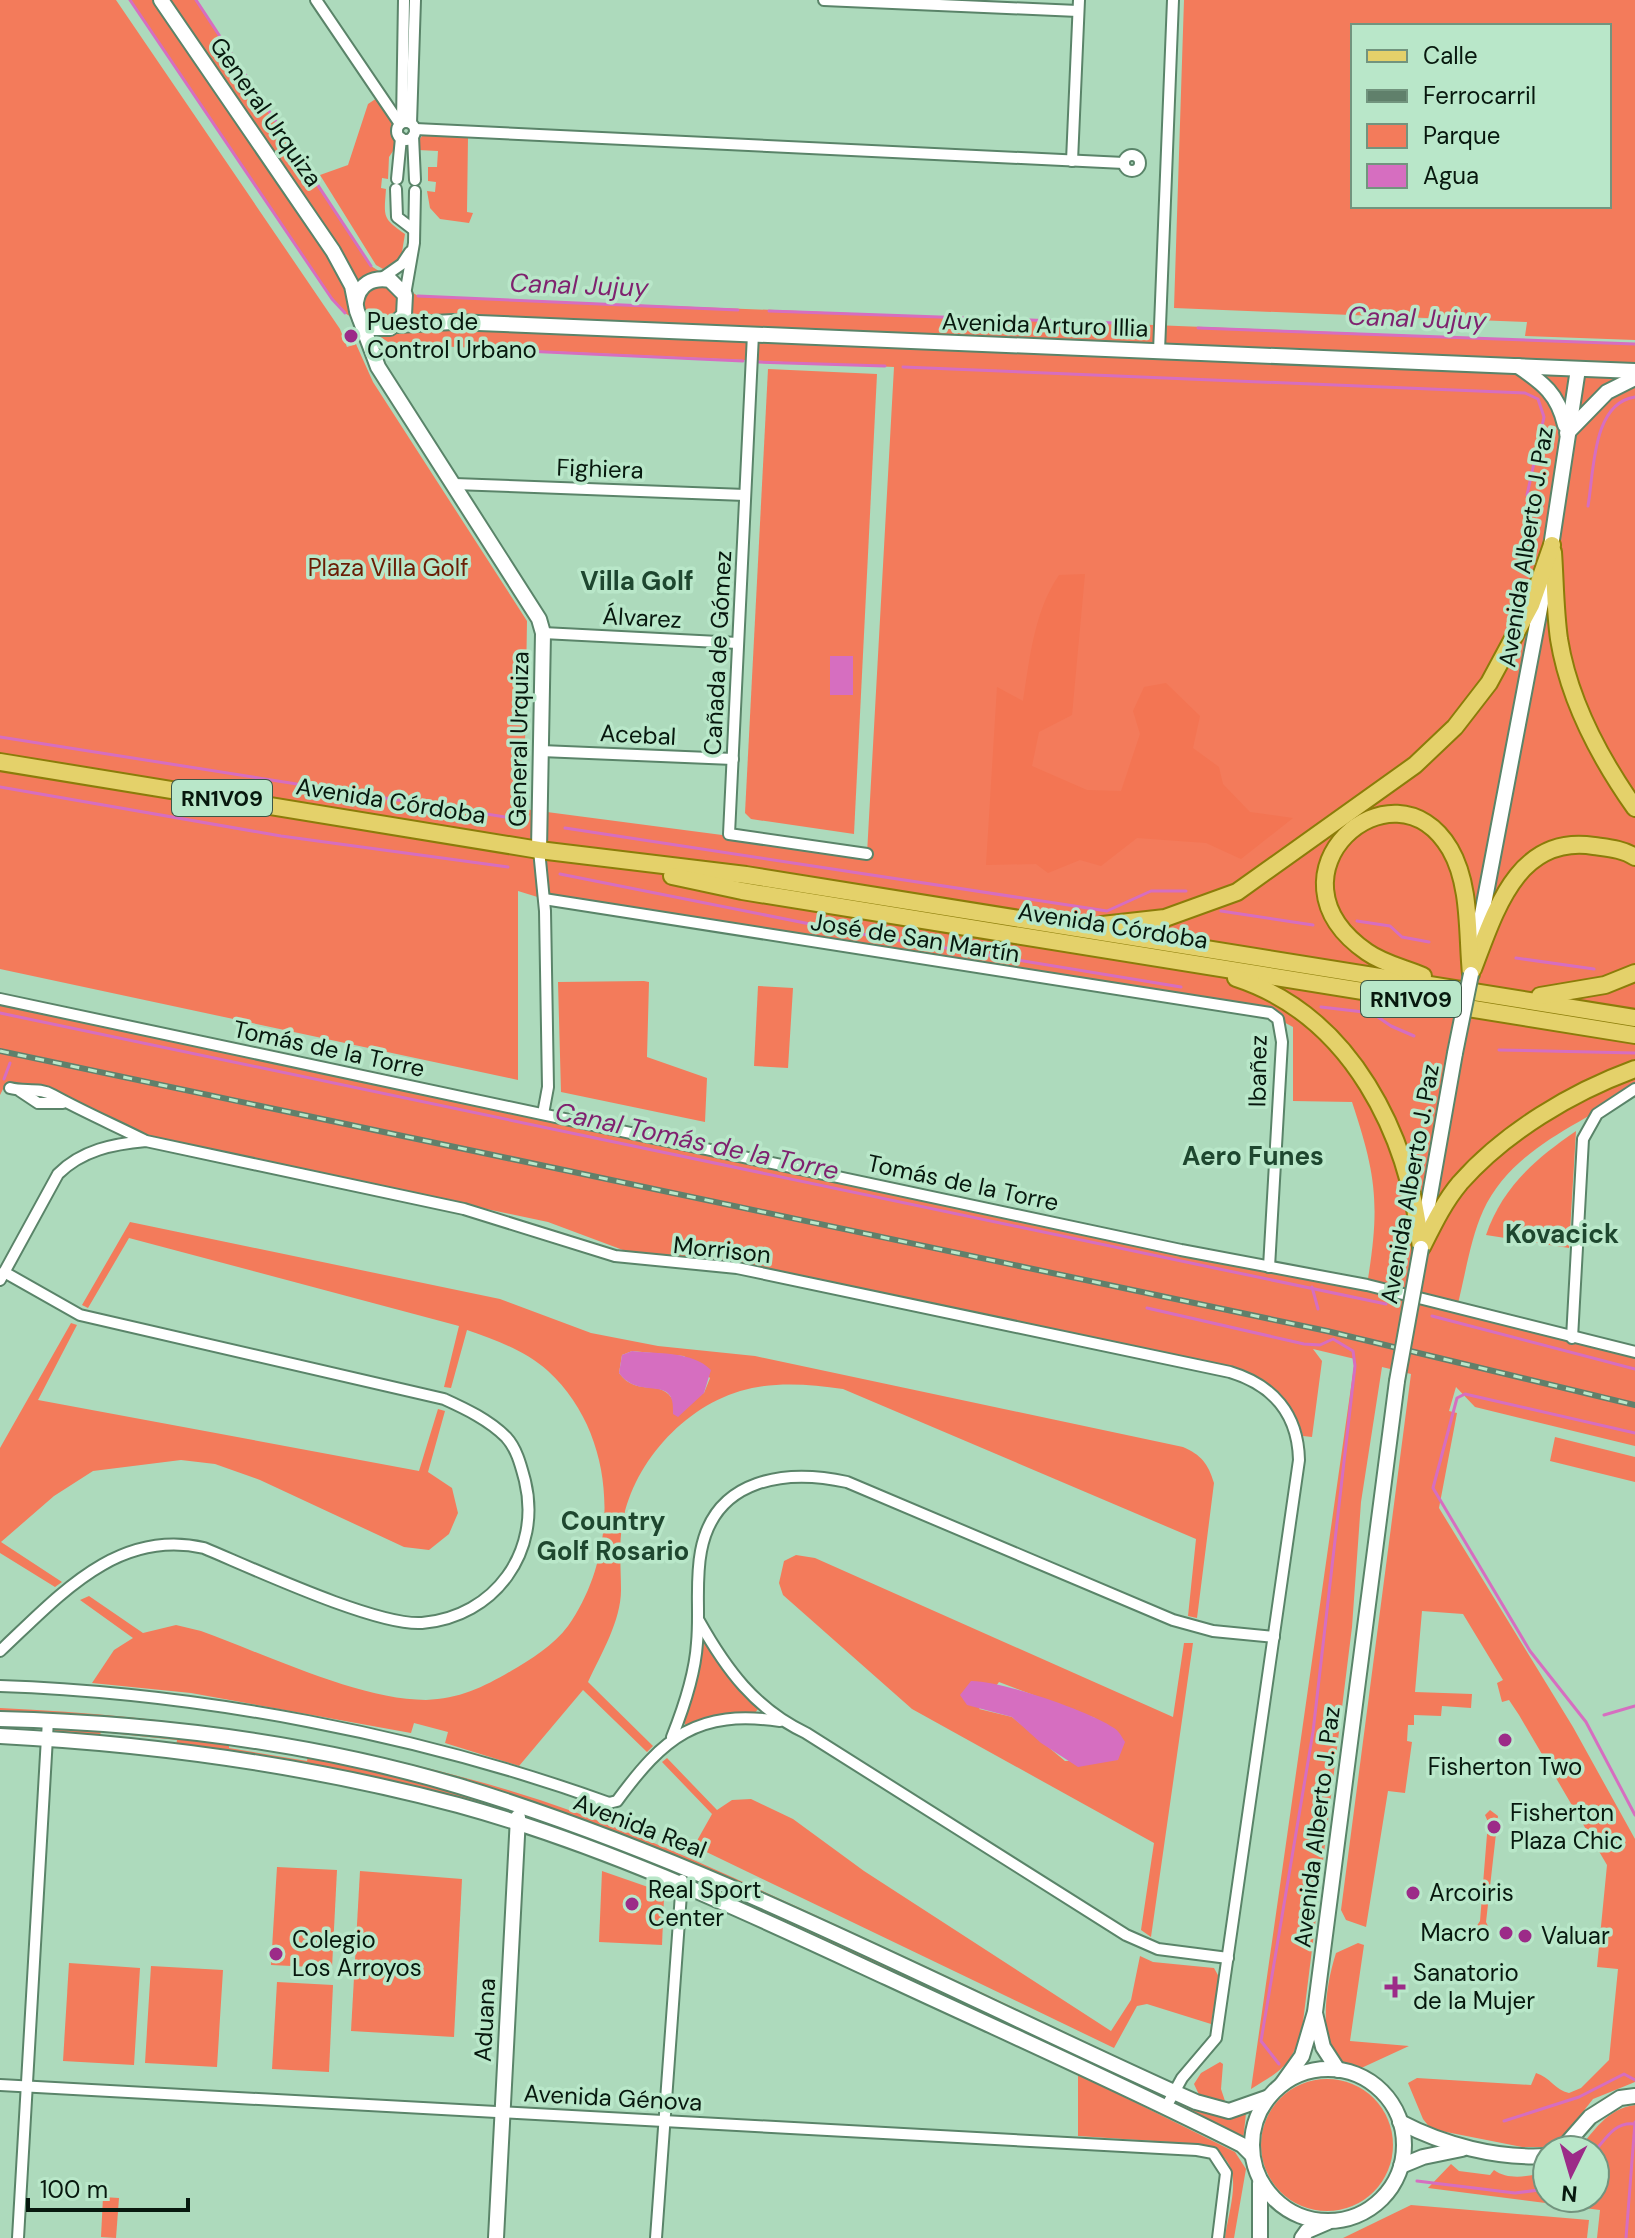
<svg xmlns="http://www.w3.org/2000/svg" width="1635" height="2238" font-family="'DM Sans',sans-serif">
	<style>
		.green { fill: #f37b5b; fill-rule: evenodd }
		.forest { fill: #f37553 }
		.water { fill: #d66ec0 }
		.lines { fill: none; stroke-linecap: round; stroke-linejoin: round }
		.stream { stroke: #d66ec0; stroke-width: 3 }
		.street-casing { stroke: #5a8469; stroke-width: 14 }
		.secondary-casing { stroke: #5a8469; stroke-width: 18 }
		.primary-casing { stroke: #8b7c09; stroke-width: 20 }
		.street { stroke: #fff; stroke-width: 10 }
		.secondary { stroke: #fff; stroke-width: 14 }
		.primary { stroke: #e4d16a; stroke-width: 16 }
		.rail-casing { stroke: #60806b; stroke-width: 6 }
		.rail { stroke: #b9e7c9; stroke-width: 3; stroke-dasharray: 9; stroke-linecap: butt }
		.secondary-bridge-casing { stroke: #5a8469; stroke-width: 18; stroke-linecap: butt }
		.secondary-bridge { stroke: #fff; stroke-width: 14 }
		.poi-dot { fill: #9c2b88; stroke: #b9e7c9; stroke-width: 3 }
		.labels { text-anchor: middle; stroke-width: 7; stroke-linejoin: round; paint-order: stroke }
		.shield { fill: #b9e7c9; stroke: #3c5646; stroke-width: 2 }
		.shield-label { font-size: 22px; font-weight: bold; fill: #07180e }
		.street-label { font-size: 24px; fill: #07180e; stroke: #b9e7c9 }
		.poi-label { font-size: 24px; fill: #07180e; stroke: #b9e7c9; text-anchor: start }
		.park-label { font-size: 24px; fill: #6b1d05; stroke: #b9e7c9 }
		.water-label { font-size: 26px; font-style: italic; fill: #7f226f; stroke: #b9e7c9 }
		.neighbourhood-label { font-size: 26px; font-weight: bold; fill: #1e472f; stroke: #b9e7c9 }
	</style>
	<rect width="100%" height="100%" fill="#addabc"/>
	<g class="green">
		<path d="M0,0H116L340,329L347,347L356,344L373,382L527,621L524,809L867,854L894,367L391,344L345,313L332,299L130,0H196L371,266L418,296L1635,344V1089C1581,1124 1512,1148 1483,1211C1470,1240 1465,1277 1457,1307L1635,1352V1446L1475,1407L1456,1387L1449,1411L1457,1413L1439,1508L1573,1727L1635,1839V2082L1593,2099L1560,2141L1548,2147H1522L1431,2129L1423,2119L1408,2083L1417,2078L1531,2085L1536,2073C1550,2077 1555,2090 1569,2093L1581,2088L1609,2060L1618,1969L1597,1967L1607,1865L1519,1715L1509,1700L1502,1702L1497,1683L1503,1680L1463,1614L1422,1611L1415,1692L1472,1694L1471,1708L1442,1706L1441,1716L1414,1715V1725H1408L1407,1741L1412,1742L1405,1793L1388,1791L1366,1927L1346,1920L1341,1910L1411,1374L1382,1367L1361,1502L1352,1627L1302,2030C1291,2066 1282,2070 1251,2089L1355,1359L1313,1349L1322,1361L1312,1437L1303,1436C1292,1395 1265,1378 1227,1365L762,1267L631,1253L548,1222L143,1136L70,1101L6,1083L0,1095V999L1367,1285C1380,1206 1377,1177 1352,1102L1293,1101V1027L1278,1019L544,899L518,891V1080L0,969Z"/>
		<path d="M1184,0H1635V340L1525,336L1527,322L1174,308ZM1353,26H1609V206H1353Z"/>
		<path d="M377,98L392,120L391,136L397,145L389,157L388,179L382,178L381,188L386,189C384,217 382,218 405,234L401,258L383,269L376,265L320,175L348,165L368,104Z"/>
		<path d="M423,135L468,137L467,212L473,213L469,223L440,219L430,208L427,191L435,192L436,182L428,181V167H437L438,151L418,150L416,143Z"/>
		<path d="M768,369L877,374L854,834L751,819L745,813Z"/>
		<path d="M644,981L649,982L647,1057L707,1078L705,1122L561,1092L558,982Z"/>
		<path d="M758,986L793,988L788,1068L754,1066Z"/>
		<path d="M1576,1131L1569,1248L1486,1235C1502,1188 1535,1159 1576,1131Z"/>
		<path d="M130,1222L500,1299L591,1333L658,1346L755,1356L1183,1447C1201,1455 1208,1463 1214,1483L1197,1618L1188,1616L1196,1539L843,1389C814,1385 787,1382 758,1387C694,1397 638,1455 624,1516C618,1541 621,1565 621,1590C621,1621 601,1654 588,1682L653,1746L647,1752L583,1690L519,1766L445,1743L448,1732L414,1723L411,1733L191,1693L92,1683L114,1650L133,1638L80,1600L89,1596L143,1633L176,1625L201,1631C265,1654 359,1700 426,1700C459,1699 484,1687 511,1671C530,1660 554,1645 568,1626C621,1551 618,1435 548,1371C525,1350 495,1340 467,1330L451,1388L444,1387L459,1326L129,1238L88,1308L82,1305ZM632,1351L684,1356L710,1378L704,1393L674,1402C661,1376 638,1399 619,1373L622,1355Z"/>
		<path d="M71,1323L77,1325L38,1400L419,1471L438,1409L445,1411L428,1472L452,1488L458,1513L449,1534L429,1550L404,1547L260,1480L215,1464L181,1460L93,1471L54,1496L1,1542L62,1582L55,1587L0,1553V1448Z"/>
		<path d="M1555,1437L1635,1457V1482L1550,1461Z"/>
		<path d="M796,1555L815,1558L1173,1717L1184,1643H1193L1151,1937L1141,1930L1154,1843L912,1709L783,1595L779,1583L784,1561ZM999,1682L1095,1718L1118,1760L1065,1761L1012,1717L979,1709Z"/>
		<path d="M705,1639L733,1681L758,1709L755,1713L710,1717L686,1726L683,1720L693,1694Z"/>
		<path d="M0,1708C175,1716 339,1740 508,1790C609,1820 706,1865 802,1909C924,1965 1046,2023 1168,2081L1172,2092L805,1920L506,1801L289,1747L0,1719Z"/>
		<path d="M57,1725L229,1743V1748L307,1761L308,1755L394,1774L503,1806L502,1813L176,1746L177,1740L101,1732L99,1738L54,1732Z"/>
		<path d="M667,1758L717,1810L732,1800L751,1799L793,1819L864,1871L1111,2031L1131,2000L1140,1956L1153,1962L1214,1968L1219,1977L1211,2024L1147,2004L1137,2006L1114,2048L694,1846L712,1814L662,1762Z"/>
		<path d="M1490,1810L1498,1816L1486,1922L1489,1928L1482,1934L1476,1927L1480,1921L1488,1822L1485,1815Z"/>
		<path d="M277,1867L337,1870L332,1968L271,1965Z"/>
		<path d="M360,1871L462,1879L454,2037L351,2031Z"/>
		<path d="M602,1871L648,1887L664,1898L662,1945L599,1942Z"/>
		<path d="M697,1880H707L1163,2095L1160,2099L696,1884Z"/>
		<path d="M1358,1943L1364,1945L1350,2041L1409,2046L1357,2070L1334,2058C1320,2028 1326,1984 1336,1953Z"/>
		<path d="M69,1963L140,1968L134,2065L63,2061Z"/>
		<path d="M151,1966L223,1970L217,2067L145,2063Z"/>
		<path d="M277,1982L333,1985L329,2072L272,2069Z"/>
		<path d="M1220,2062L1223,2064L1221,2089L1226,2104L1201,2099L1194,2084L1201,2073Z"/>
		<path d="M1078,2074L1235,2152L1246,2169L1234,2238H1225C1231,2198 1249,2158 1200,2144L1078,2136Z"/>
		<circle cx="1327" cy="2145" r="66"/>
		<path d="M1177,2097L1216,2115L1246,2113L1243,2141L1172,2107Z"/>
		<path d="M1635,2105V2238H1597L1600,2210L1428,2188L1451,2164L1459,2171L1490,2175L1494,2170C1509,2181 1530,2176 1547,2172V2198H1595V2150H1577C1595,2131 1606,2109 1635,2105Z"/>
		<path d="M103,2197L119,2198L116,2238L101,2237Z"/>
		<path d="M1411,2205L1589,2220L1587,2238H1343Z"/>
	</g>
	<path class="forest" d="M1085,574L1072,715L1039,732L1032,766L1087,790L1121,791L1140,734L1133,711L1144,687L1166,683L1200,716L1193,748L1219,767L1223,784L1250,812L1293,818L1241,859L1206,843L1137,838L1101,866L1080,860L1048,873L1036,864L986,865L997,687L1023,701C1030,657 1034,612 1059,575Z"/>
	<g class="water">
		<rect x="830" y="656" width="23" height="39"/>
		<path d="M632,1351C657,1354 693,1351 711,1370L704,1393L678,1417L673,1414C676,1372 640,1402 619,1373L622,1355Z"/>
		<path d="M971,1681C999,1680 1090,1711 1114,1728C1119,1731 1122,1737 1125,1742L1118,1760L1078,1767L1041,1743L1012,1717L967,1705L960,1695Z"/>
	</g>
	<g class="lines">
		<g class="stream">
			<path d="M130,0L332,299L345,313"/>
			<path d="M196,0L371,266"/>
			<path d="M418,296L738,310"/>
			<path d="M769,311L1114,323"/>
			<path d="M1198,328L1635,344"/>
			<path d="M482,349L743,361"/>
			<path d="M758,362L885,366"/>
			<path d="M903,367L1525,393L1538,399L1544,417L1527,495"/>
			<path d="M1588,506C1594,472 1592,403 1635,397"/>
			<path d="M0,737L512,818"/>
			<path d="M0,787L281,836L508,867"/>
			<path d="M565,828L1107,911L1151,891H1186"/>
			<path d="M560,874L825,927"/>
			<path d="M1221,911L1313,925"/>
			<path d="M1357,921L1390,926L1402,937L1429,942"/>
			<path d="M861,934L1181,987"/>
			<path d="M1516,958L1594,969"/>
			<path d="M1321,1007L1372,1013L1391,1026L1414,1036"/>
			<path d="M0,1013L1386,1304"/>
			<path d="M1499,1050L1635,1053"/>
			<path d="M4,1079L10,1063"/>
			<path d="M1312,1287L1318,1309"/>
			<path d="M1147,1308L1304,1344L1320,1345L1333,1339L1353,1351L1355,1366L1313,1732L1261,2041L1279,2064"/>
			<path d="M1432,1316L1635,1369"/>
			<path d="M1635,1433L1465,1394L1457,1398L1433,1488L1530,1651L1586,1722L1635,1815"/>
			<path d="M1604,1715L1635,1706"/>
			<path d="M1504,2121L1579,2097L1624,2074L1635,2080"/>
			<path d="M1595,2151C1607,2137 1615,2122 1634,2124"/>
			<path d="M1417,2181L1515,2193L1547,2189"/>
			<path d="M1626,2238L1635,2122"/>
		</g>
		<g class="street-casing">
			<g id="street">
				<path d="M316,0L400,124"/>
				<path d="M824,0L1078,11"/>
				<circle cx="406" cy="131" r="9"/>
				<path d="M402,122L404,0"/>
				<path d="M411,123L415,0"/>
				<path d="M415,129L1124,163"/>
				<path d="M413,136L415,180"/>
				<circle cx="1132" cy="163" r="8"/>
				<path d="M1072,161L1079,0"/>
				<path d="M397,179L401,138"/>
				<path d="M396,189L397,217L414,230"/>
				<path d="M382,278L402,264L410,252"/>
				<path d="M405,295L414,243L415,191"/>
				<path d="M753,334L729,834L867,854"/>
				<path d="M1159,351L1173,0"/>
				<path d="M454,484L745,495"/>
				<path d="M543,633L738,643"/>
				<path d="M541,751L733,759"/>
				<path d="M539,850L545,911L548,1087L543,1114"/>
				<path d="M544,899L1270,1013L1278,1019L1282,1042L1269,1267"/>
				<path d="M0,999L1181,1250L1367,1285L1635,1352"/>
				<path d="M10,1088C24,1092 39,1087 53,1095C82,1111 114,1125 144,1140"/>
				<path d="M20,1091L38,1103H63"/>
				<path d="M0,1280L58,1174C82,1150 113,1144 146,1141L464,1209L615,1256L737,1268L1230,1372C1273,1385 1298,1414 1299,1460L1216,2038L1182,2078L1166,2107"/>
				<path d="M1572,1338L1583,1139L1597,1114L1635,1089"/>
				<path d="M699,1621C726,1669 755,1709 806,1733L1126,1935L1158,1949L1228,1958"/>
				<path d="M0,1651C59,1596 117,1528 204,1548C252,1568 376,1626 422,1623C495,1617 542,1551 525,1481C521,1466 517,1449 506,1437C489,1420 466,1409 444,1399L80,1315L4,1272"/>
				<path d="M0,1686C202,1693 418,1734 609,1803L617,1801C664,1737 697,1709 780,1721"/>
				<path d="M672,1737C684,1707 695,1675 697,1643C700,1612 695,1582 701,1551C715,1477 787,1469 847,1482L1173,1620L1213,1631L1274,1637"/>
				<path d="M0,2085L1197,2150L1213,2153L1226,2173L1218,2238"/>
				<path d="M18,2238L48,1720"/>
				<path d="M656,2238L682,1880"/>
			</g>
		</g>
		<g class="secondary-casing">
			<g id="secondary">
				<path d="M161,0L333,251L352,286L357,311L378,367L539,619L543,633L539,850"/>
				<path d="M356,302C359,284 372,277 390,280L405,295L404,315L390,328H373L360,318"/>
				<path d="M396,325L453,322L1635,371"/>
				<path d="M1518,366C1543,383 1558,394 1565,425"/>
				<path d="M1567,433L1607,392L1635,378"/>
				<path d="M1550,553L1578,369"/>
				<path d="M1476,946L1545,582"/>
				<path d="M1422,1240L1455,1053"/>
				<path d="M0,1719C154,1723 311,1742 459,1786C716,1864 952,1993 1196,2102L1229,2111L1269,2097"/>
				<path d="M0,1736C156,1744 307,1765 458,1805C608,1846 748,1913 888,1978C1006,2033 1126,2086 1242,2145L1252,2155"/>
				<path d="M1315,2013L1323,2047L1338,2070"/>
				<circle cx="1328" cy="2145" r="76"/>
				<path d="M1282,2084L1302,2056L1315,2012L1397,1381"/>
				<path d="M1400,2122C1444,2145 1497,2159 1547,2156"/>
				<path d="M1561,2150L1590,2117L1620,2098L1635,2096"/>
				<path d="M1401,2166L1423,2157L1462,2149"/>
				<path d="M496,2238L518,1817"/>
				<path d="M1260,2238V2183"/>
				<path d="M1302,2238L1307,2231L1328,2222"/>
			</g>
		</g>
		<g class="primary-casing">
			<g id="primary">
				<path d="M1553,552C1555,581 1555,610 1559,639C1569,701 1599,757 1635,808"/>
				<path d="M0,762L539,850L746,875L1635,1018"/>
				<path d="M672,876L742,891L1635,1035"/>
				<path d="M1102,925L1165,918L1237,892L1415,765L1455,727L1489,683L1531,605L1552,545"/>
				<path d="M1473,969C1495,912 1517,834 1594,846C1608,848 1623,849 1635,857"/>
				<path d="M1423,976C1404,968 1384,964 1367,952C1256,875 1393,753 1450,849C1471,885 1467,934 1471,974"/>
				<path d="M1236,978C1352,1016 1409,1135 1421,1248"/>
				<path d="M1540,996L1605,985L1635,973"/>
				<path d="M1422,1247C1433,1225 1444,1202 1460,1183C1505,1132 1572,1092 1635,1069"/>
			</g>
		</g>
		<use href="#street" class="street"/>
		<use href="#secondary" class="secondary"/>
		<use href="#primary" class="primary"/>
		<g class="rail-casing">
			<path id="rail" d="M0,1051L1327,1331L1635,1405"/>
		</g>
		<use href="#rail" class="rail"/>
		<g class="secondary-bridge-casing">
			<g id="secondary-bridge">
				<path d="M1455,1053L1471,974"/>
				<path d="M1397,1381L1421,1248"/>
			</g>
		</g>
		<use href="#secondary-bridge" class="secondary-bridge"/>
	</g>
	<g class="poi-dot">
		<circle cx="351" cy="336" r="8"/>
		<circle cx="1505" cy="1740" r="8"/>
		<circle cx="1494" cy="1827" r="8"/>
		<circle cx="1413" cy="1893" r="8"/>
		<circle cx="632" cy="1904" r="8"/>
		<circle cx="1506" cy="1933" r="8"/>
		<circle cx="1525" cy="1936" r="8"/>
		<circle cx="276" cy="1954" r="8"/>
		<path d="M1391 1975h8v8h8v8h-8v8h-8v-8h-8v-8h8z"/>
	</g>
	<g class="labels">
		<g class="shield">
			<rect x="172" y="780" width="100" height="36" rx="6"/>
			<rect x="1361" y="981" width="100" height="36" rx="6"/>
		</g>
		<g class="shield-label">
			<text x="222" y="806">RN1V09</text>
			<text x="1411" y="1007">RN1V09</text>
		</g>
		<g class="street-label">
			<text transform="translate(266 112) rotate(55)" y="8">General Urquiza</text>
			<text transform="translate(1045 325) rotate(2)" y="8">Avenida Arturo Illia</text>
			<text transform="translate(600 469) rotate(2)" y="8">Fighiera</text>
			<text transform="translate(1526 547) rotate(-81)" y="8">Avenida Alberto J. Paz</text>
			<text transform="translate(642 618) rotate(3)" y="8">Álvarez</text>
			<text transform="translate(718 653) rotate(-87)" y="8">Cañada de Gómez</text>
			<text transform="translate(638 735) rotate(3)" y="8">Acebal</text>
			<text transform="translate(519 739) rotate(-89)" y="8">General Urquiza</text>
			<text transform="translate(391 801) rotate(9)" y="8">Avenida Córdoba</text>
			<text transform="translate(1113 926) rotate(9)" y="8">Avenida Córdoba</text>
			<text transform="translate(915 938) rotate(9)" y="8">José de San Martín</text>
			<text transform="translate(329 1049) rotate(12)" y="8">Tomás de la Torre</text>
			<text transform="translate(1258 1071) rotate(-89)" y="8">Ibañez</text>
			<text transform="translate(963 1183) rotate(12)" y="8">Tomás de la Torre</text>
			<text transform="translate(1410 1184) rotate(-80)" y="8">Avenida Alberto J. Paz</text>
			<text transform="translate(722 1250) rotate(6)" y="8">Morrison</text>
			<text transform="translate(640 1826) rotate(21)" y="8">Avenida Real</text>
			<text transform="translate(1317 1827) rotate(-83)" y="8">Avenida Alberto J. Paz</text>
			<text transform="translate(485 2020) rotate(-87)" y="8">Aduana</text>
			<text transform="translate(613 2098) rotate(3)" y="8">Avenida Génova</text>
		</g>
		<g class="poi-label">
			<text x="367" y="330">Puesto de<tspan x="367" dy="28">Control Urbano</tspan></text>
			<text x="1505" y="1775" text-anchor="middle">Fisherton Two</text>
			<text x="1510" y="1821">Fisherton<tspan x="1510" dy="28">Plaza Chic</tspan></text>
			<text x="648" y="1898">Real Sport<tspan x="648" dy="28">Center</tspan></text>
			<text x="1429" y="1901">Arcoiris</text>
			<text x="1490" y="1941" text-anchor="end">Macro</text>
			<text x="1541" y="1944">Valuar</text>
			<text x="292" y="1948">Colegio<tspan x="292" dy="28">Los Arroyos</tspan></text>
			<text x="1413" y="1981">Sanatorio<tspan x="1413" dy="28">de la Mujer</tspan></text>
		</g>
		<g class="park-label">
			<text x="388" y="576">Plaza Villa Golf</text>
		</g>
		<g class="water-label">
			<text transform="translate(579 285) rotate(2)" y="9">Canal Jujuy</text>
			<text transform="translate(1417 318) rotate(2)" y="9">Canal Jujuy</text>
			<text transform="translate(697 1141) rotate(12)" y="9">Canal Tomás de la Torre</text>
		</g>
		<g class="neighbourhood-label">
			<text x="637" y="590">Villa Golf</text>
			<text x="1253" y="1165">Aero Funes</text>
			<text x="1562" y="1243">Kovacick</text>
			<text x="613" y="1530">Country<tspan x="613" dy="30">Golf Rosario</tspan></text>
		</g>
	</g>
	<rect x="1351" y="24" width="260" height="184" fill="#b9e7c9" stroke="#72947e" stroke-width="2"/>
	<rect x="1367" y="50" width="40" height="12" fill="#e4d16a" stroke="#72947e" stroke-width="2"/>
	<text x="1423" y="64" font-size="24" fill="#07180e">Calle</text>
	<rect x="1367" y="90" width="40" height="12" fill="#60806b" stroke="#72947e" stroke-width="2"/>
	<text x="1423" y="104" font-size="24" fill="#07180e">Ferrocarril</text>
	<rect x="1367" y="124" width="40" height="24" fill="#f37b5b" stroke="#72947e" stroke-width="2"/>
	<text x="1423" y="144" font-size="24" fill="#07180e">Parque</text>
	<rect x="1367" y="164" width="40" height="24" fill="#d66ec0" stroke="#72947e" stroke-width="2"/>
	<text x="1423" y="184" font-size="24" fill="#07180e">Agua</text>
	<g transform="translate(1571 2174) rotate(185)"><circle r="38" fill="#b9e7c9" stroke="#72947e" stroke-width="2"/>
	<path d="M0-6L14 30L0 20L-14 30Z" fill="#9c2b88"/>
	<text y="-12" font-size="22" font-weight="bold" text-anchor="middle" fill="#07180e">N</text>
	</g>
	<path d="M28 2198v12h160v-12" fill="none" stroke="#07180e" stroke-width="4"/>
	<text x="40" y="2198" font-size="24" fill="#07180e" stroke="#b9e7c9" stroke-width="6" paint-order="stroke">100 m</text>
</svg>
